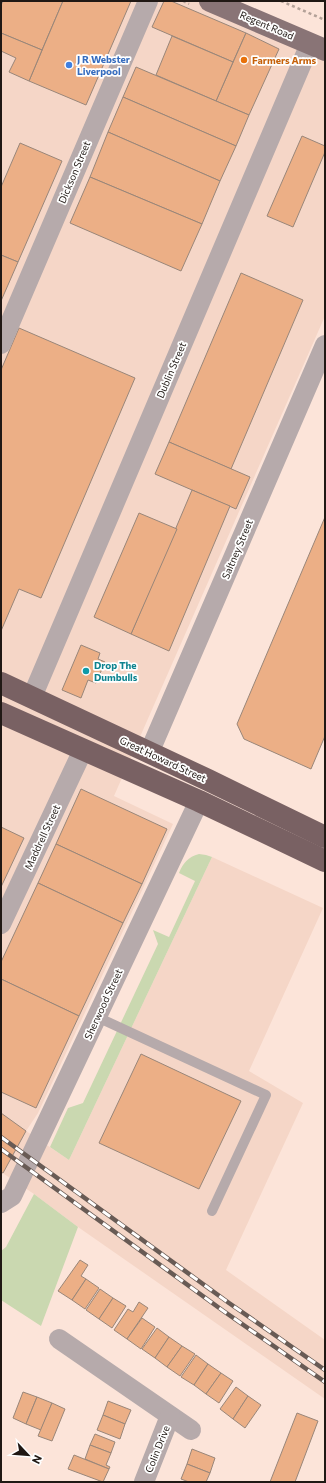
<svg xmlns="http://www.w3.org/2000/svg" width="326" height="1483" font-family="Commissioner,sans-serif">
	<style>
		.built { fill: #f5d6c7 }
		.green { fill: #cad8b0 }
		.building { fill: #ecaf86; stroke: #998679 }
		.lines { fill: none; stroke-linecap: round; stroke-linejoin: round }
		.path { stroke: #b3a198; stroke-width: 2.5; stroke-dasharray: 3 3; stroke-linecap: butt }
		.lane { stroke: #b6aaab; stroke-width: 10 }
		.street { stroke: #b6aaab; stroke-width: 20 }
		.primary { stroke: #897476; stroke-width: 22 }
		.highway { stroke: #796163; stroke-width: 22 }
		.rail-casing { stroke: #685b55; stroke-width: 4.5 }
		.rail { stroke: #fff; stroke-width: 3; stroke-dasharray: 9; stroke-linecap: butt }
		.food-dot { fill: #e8710a; stroke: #fff; stroke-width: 1.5 }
		.shop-dot { fill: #3f7fe0; stroke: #fff; stroke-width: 1.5 }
		.culture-dot { fill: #0f9aa8; stroke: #fff; stroke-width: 1.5 }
		.labels { text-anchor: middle; stroke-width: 3.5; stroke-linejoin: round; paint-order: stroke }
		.street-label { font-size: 10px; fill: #201814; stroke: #fff }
		.shop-label { font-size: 10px; font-weight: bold; fill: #366cbe; stroke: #fff; text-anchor: start }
		.food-label { font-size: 10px; font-weight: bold; fill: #c56008; stroke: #fff; text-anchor: start }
		.culture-label { font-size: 10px; font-weight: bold; fill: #0d838f; stroke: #fff; text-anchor: start }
	</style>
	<rect width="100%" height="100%" fill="#fce4d9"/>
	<path class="built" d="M1,1H210L325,50V316L114,796L173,824L38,1113L26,1131L69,1160L212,857L323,908L249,1071L303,1103L226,1270L325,1340V1399L78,1227L34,1194L1,1172Z"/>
	<g class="green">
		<path d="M199,854L206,855L212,857L69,1160L50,1147L68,1108L83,1103L158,944L153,930L169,937L195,881L179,873C183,863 188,857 199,854Z"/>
		<path d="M34,1194L78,1227L41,1326L1,1300V1251L6,1247Z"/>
	</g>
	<g class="building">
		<path d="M3,1H63L42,50L1,33V5Z"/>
		<path d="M63,1H131L86,105L29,81Z"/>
		<path d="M164,1H171L246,33L233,62L152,27Z"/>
		<path d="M1,33L42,50L29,81L9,72L16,58L1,51Z"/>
		<path d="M246,33L279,49L249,115L216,101Z"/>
		<path d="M172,36L233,62L216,101L156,75Z"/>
		<path d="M136,67L249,115L236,146L123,97Z"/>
		<path d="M123,97L236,146L220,181L108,132Z"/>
		<path d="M108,132L220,181L202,224L90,177Z"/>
		<path d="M302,136L325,146V152L293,227L267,216Z"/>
		<path d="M20,143L62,161L18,262L1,255V187Z"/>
		<path d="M90,177L202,224L181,271L70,223Z"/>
		<path d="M1,255L18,262L1,301Z"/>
		<path d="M241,273L303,300L231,469L169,442Z"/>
		<path d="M19,328L135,378L41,598L19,589L1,631V370Z"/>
		<path d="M169,442L250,477L236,509L155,474Z"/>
		<path d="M192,490L230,506L169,651L131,634Z"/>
		<path d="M139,513L177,529L131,634L94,617Z"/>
		<path d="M325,517V736L311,769L244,739L237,724Z"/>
		<path d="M81,645L100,653L98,659L105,662L96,683L88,680L81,698L62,690Z"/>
		<path d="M81,789L167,829L142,884L56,844Z"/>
		<path d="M1,827L24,838L1,887Z"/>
		<path d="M56,844L142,884L123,923L38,883Z"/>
		<path d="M38,883L123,923L79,1016L1,979V962Z"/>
		<path d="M1,979L79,1016L36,1108L1,1092Z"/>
		<path d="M141,1054L241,1101L199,1189L99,1143Z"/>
		<path d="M1,1113L26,1131L3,1173L1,1172Z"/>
		<path d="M80,1260L88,1265L81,1276L86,1279L72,1300L58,1291Z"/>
		<path d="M86,1279L99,1288L85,1309L72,1300Z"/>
		<path d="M100,1289L113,1298L99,1319L86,1310Z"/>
		<path d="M113,1298L126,1306L112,1328L99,1319Z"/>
		<path d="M139,1302L148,1308L127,1339L114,1330L128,1309L133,1312Z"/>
		<path d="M142,1318L155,1327L141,1349L127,1339Z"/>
		<path d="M157,1328L169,1337L155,1358L142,1349Z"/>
		<path d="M169,1337L182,1346L167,1367L155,1358Z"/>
		<path d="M182,1346L195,1354L180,1376L167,1367Z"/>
		<path d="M196,1355L208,1364L194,1385L181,1377Z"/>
		<path d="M208,1364L221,1373L206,1394L194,1385Z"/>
		<path d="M221,1373L233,1381L219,1403L206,1394Z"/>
		<path d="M236,1387L248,1396L233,1419L220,1409Z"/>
		<path d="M23,1392L37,1397L26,1424L13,1418Z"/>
		<path d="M248,1396L261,1405L245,1428L233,1419Z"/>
		<path d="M37,1397L52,1403L41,1430L26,1424Z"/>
		<path d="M108,1401L131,1410L125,1424L103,1415Z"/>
		<path d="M52,1403L65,1409L52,1441L38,1436Z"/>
		<path d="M297,1413L318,1421L295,1482H270Z"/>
		<path d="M103,1415L125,1424L120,1439L97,1430Z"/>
		<path d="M95,1434L115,1442L111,1453L90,1445Z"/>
		<path d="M90,1445L111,1453L106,1465L110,1467L109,1469L85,1459Z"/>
		<path d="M192,1449L215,1458L210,1473L187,1464Z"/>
		<path d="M74,1455L109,1469L103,1482L68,1469Z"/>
		<path d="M187,1464L210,1473L206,1482H189L181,1479Z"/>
	</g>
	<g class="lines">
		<g class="path">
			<path d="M183,1L189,4"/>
			<path d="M281,1L325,20"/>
		</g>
		<path class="lane" d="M97,1017L266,1095L212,1211"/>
		<g class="street">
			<path d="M1,344L148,1"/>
			<path d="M32,697L310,44"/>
			<path d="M149,753L325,345"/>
			<path d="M1,924L83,750"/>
			<path d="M1,1203L12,1196L199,801"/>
			<path d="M59,1339L191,1430"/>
			<path d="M144,1482L170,1416"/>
		</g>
		<path class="primary" d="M210,1L325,50"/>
		<g class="highway">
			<path d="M1,683L208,780L325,837"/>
			<path d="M1,713L199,801L325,861"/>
		</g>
		<g class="rail-casing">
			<g id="rail">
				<path d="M1,1137L229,1303L325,1370"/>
				<path d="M1,1149L222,1310L325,1382"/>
			</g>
		</g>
		<use href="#rail" class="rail"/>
	</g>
	<circle class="food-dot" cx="244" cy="60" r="4"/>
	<circle class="shop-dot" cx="69" cy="65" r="4"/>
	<circle class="culture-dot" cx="86" cy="671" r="4"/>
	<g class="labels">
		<g class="street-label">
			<text transform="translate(267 25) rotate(23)" y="4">Regent Road</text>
			<text transform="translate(74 172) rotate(-67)" y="4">Dickson Street</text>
			<text transform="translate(171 370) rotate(-67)" y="4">Dublin Street</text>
			<text transform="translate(237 549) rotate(-67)" y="4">Saltney Street</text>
			<text transform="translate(163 759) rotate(25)" y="4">Great Howard Street</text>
			<text transform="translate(42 837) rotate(-65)" y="4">Maddrell Street</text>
			<text transform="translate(103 1004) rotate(-65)" y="4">Sherwood Street</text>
			<text transform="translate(157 1449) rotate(-68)" y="4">Colin Drive</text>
		</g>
		<g class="shop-label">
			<text x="77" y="63">J R Webster<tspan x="77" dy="12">Liverpool</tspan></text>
		</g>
		<g class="food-label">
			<text x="252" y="64">Farmers Arms</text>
		</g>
		<g class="culture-label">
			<text x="94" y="669">Drop The<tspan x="94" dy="12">Dumbulls</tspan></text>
		</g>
	</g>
	<rect width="326" height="1483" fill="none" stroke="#201814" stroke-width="4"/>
	<g transform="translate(28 1455) rotate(116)" stroke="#ffffff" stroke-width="3" paint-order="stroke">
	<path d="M0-3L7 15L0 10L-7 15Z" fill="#201814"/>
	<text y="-6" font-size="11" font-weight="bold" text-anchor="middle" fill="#201814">N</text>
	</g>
</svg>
